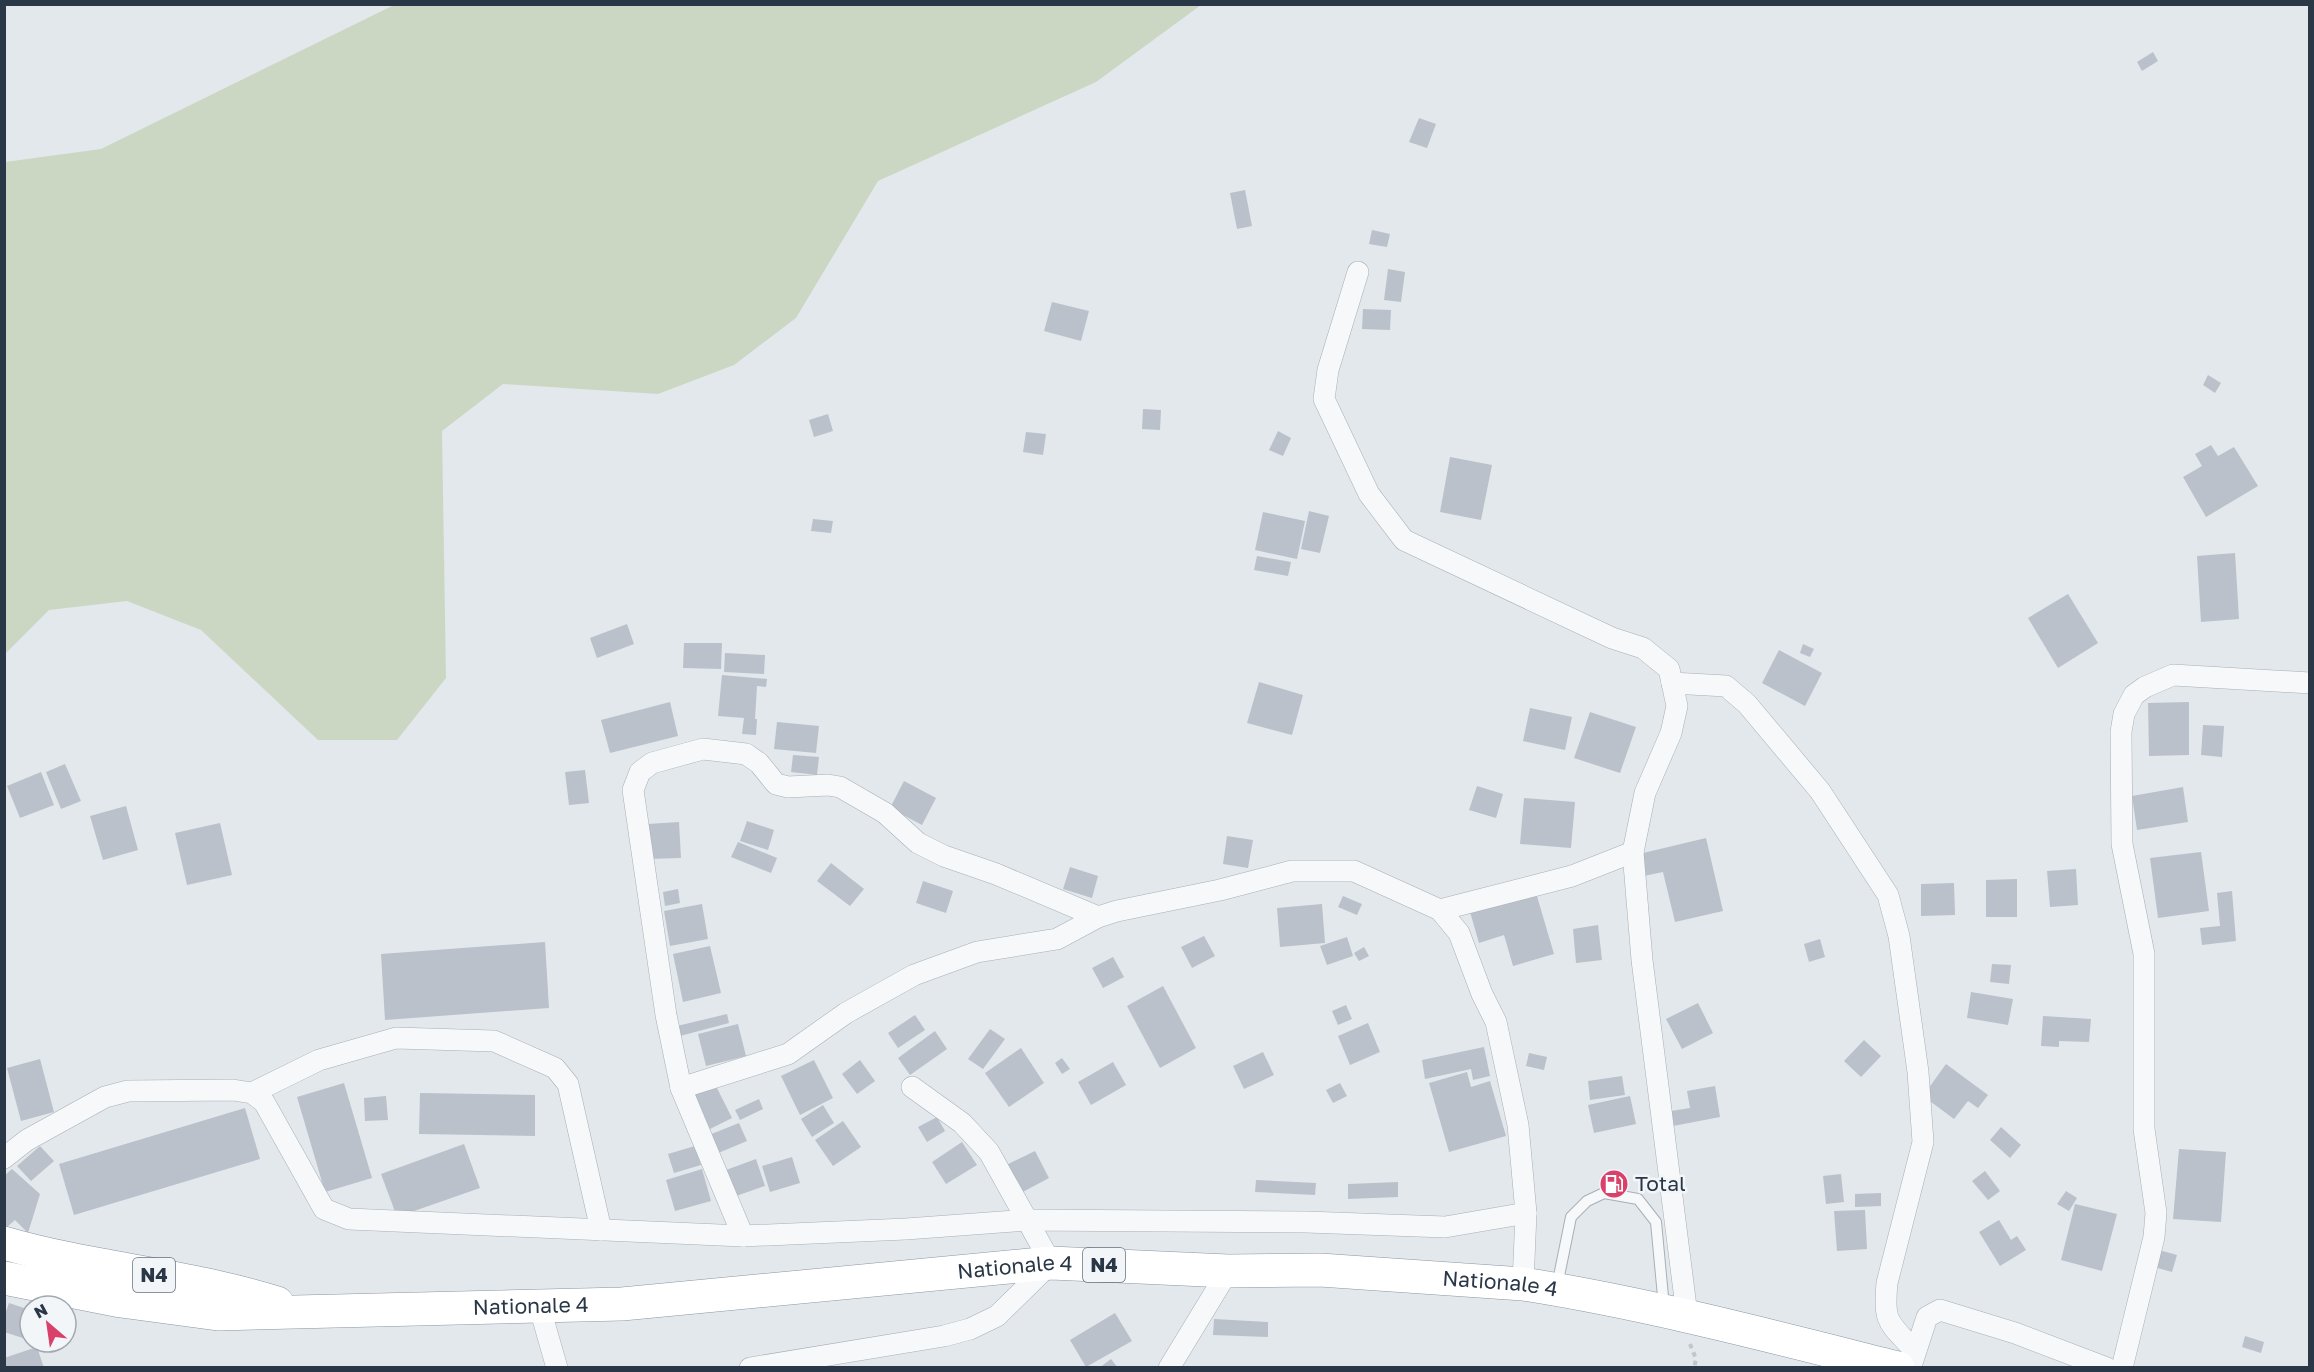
<svg xmlns="http://www.w3.org/2000/svg" width="2314" height="1372" font-family="'Golos Text',sans-serif">
	<style>
		.green { fill: #cbd7c3 }
		.building { fill: #bac1ca }
		.lines { fill: none; stroke-linecap: round; stroke-linejoin: round }
		.service-casing { stroke: #a7afb7; stroke-width: 12 }
		.minor-casing { stroke: #a7afb7; stroke-width: 22 }
		.trunk-casing { stroke: #8997a4; stroke-width: 34 }
		.path { stroke: #c1c6cb; stroke-width: 4; stroke-dasharray: 4.5 4.5; stroke-linecap: butt }
		.service { stroke: #f6f8fa; stroke-width: 10 }
		.minor { stroke: #f6f8fa; stroke-width: 21 }
		.trunk { stroke: #fff; stroke-width: 33 }
		.labels { text-anchor: middle; stroke-width: 5; stroke-linejoin: round; paint-order: stroke }
		.shield { fill: #f3f6f9; stroke: #66707c; stroke-width: 1.5 }
		.shield-label { font-size: 20px; font-weight: bold; fill: #293746 }
		.poi-label { font-size: 21px; fill: #293746; stroke: #f3f6f9; text-anchor: start }
		.street-label { font-size: 21px; fill: #293746; stroke: #f3f6f9 }
	</style>
	<rect width="100%" height="100%" fill="#e3e8ec"/>
	<path class="green" d="M394,5V4L1201,5L1096,82L878,181L796,318L734,365L658,394L503,384L442,431L446,678L397,740H318L201,630L127,601L49,610L5,654V162L101,149Z"/>
	<g class="building">
		<path d="M2153,52L2158,61L2142,71L2137,62Z"/>
		<path d="M1419,118L1436,124L1427,148L1409,142Z"/>
		<path d="M1245,190L1252,226L1237,229L1230,193Z"/>
		<path d="M1372,230L1390,234L1387,247L1369,244Z"/>
		<path d="M1388,269L1405,272L1401,302L1384,300Z"/>
		<path d="M1052,302L1089,311L1081,341L1044,331Z"/>
		<path d="M1363,309L1391,310L1390,330L1362,329Z"/>
		<path d="M2208,375L2221,383L2215,393L2203,385Z"/>
		<path d="M1143,409L1161,410L1160,430L1142,429Z"/>
		<path d="M828,414L833,431L814,437L809,420Z"/>
		<path d="M1278,431L1291,438L1283,456L1269,450Z"/>
		<path d="M1026,432L1046,434L1043,455L1023,452Z"/>
		<path d="M2211,445L2218,456L2234,447L2258,486L2206,517L2183,477L2202,466L2195,454Z"/>
		<path d="M1450,457L1492,465L1481,520L1440,512Z"/>
		<path d="M1309,511L1329,516L1320,553L1301,549Z"/>
		<path d="M1263,512L1305,521L1297,559L1255,550Z"/>
		<path d="M813,519L833,521L831,533L811,531Z"/>
		<path d="M2235,553L2239,619L2201,622L2197,556Z"/>
		<path d="M1257,556L1291,562L1288,576L1254,570Z"/>
		<path d="M2068,594L2098,643L2058,668L2028,618Z"/>
		<path d="M627,624L634,644L597,658L590,638Z"/>
		<path d="M684,643H722L721,669L683,668Z"/>
		<path d="M1803,644L1814,649L1810,657L1800,653Z"/>
		<path d="M1779,650L1822,673L1805,706L1762,683Z"/>
		<path d="M725,653L765,655L764,674L724,672Z"/>
		<path d="M722,675L767,679L766,687L757,686L755,719H757L756,735L742,734L744,718L718,716Z"/>
		<path d="M1259,682L1303,695L1292,735L1247,723Z"/>
		<path d="M670,702L678,736L610,753L601,720Z"/>
		<path d="M2189,702V755L2149,756L2148,703Z"/>
		<path d="M1530,708L1572,717L1565,750L1523,741Z"/>
		<path d="M1590,712L1636,727L1620,773L1574,758Z"/>
		<path d="M777,722L819,726L816,753L774,749Z"/>
		<path d="M2203,725L2224,726L2222,757L2201,755Z"/>
		<path d="M793,755L819,757L817,775L791,772Z"/>
		<path d="M65,764L81,801L61,809L46,772Z"/>
		<path d="M585,770L589,803L569,805L565,772Z"/>
		<path d="M41,772L54,805L20,818L7,786Z"/>
		<path d="M904,781L936,798L922,825L890,808Z"/>
		<path d="M1477,786L1503,794L1496,818L1469,810Z"/>
		<path d="M2183,787L2188,822L2137,830L2132,796Z"/>
		<path d="M1524,798L1575,802L1571,848L1520,844Z"/>
		<path d="M126,806L138,850L103,860L90,816Z"/>
		<path d="M747,821L774,830L768,850L740,841Z"/>
		<path d="M679,822L681,858L648,859L647,824Z"/>
		<path d="M220,823L232,875L187,885L175,833Z"/>
		<path d="M1227,836L1253,840L1248,868L1223,864Z"/>
		<path d="M1706,838L1723,911L1675,922L1663,872L1644,876L1639,854Z"/>
		<path d="M738,842L777,858L771,873L731,857Z"/>
		<path d="M2201,852L2209,911L2158,918L2150,858Z"/>
		<path d="M831,863L864,889L850,906L817,881Z"/>
		<path d="M1070,867L1098,876L1092,898L1063,889Z"/>
		<path d="M2076,869L2078,905L2050,907L2047,871Z"/>
		<path d="M2017,879V917H1986V880Z"/>
		<path d="M923,881L953,891L946,913L916,903Z"/>
		<path d="M1954,883L1955,915L1921,916V884Z"/>
		<path d="M1534,886L1554,954L1513,966L1504,935L1479,943L1468,905Z"/>
		<path d="M678,889L680,903L665,906L663,892Z"/>
		<path d="M2232,891L2236,941L2202,945L2200,928L2220,926L2217,893Z"/>
		<path d="M1343,896L1362,904L1357,915L1338,907Z"/>
		<path d="M702,904L708,939L670,946L664,911Z"/>
		<path d="M1322,904L1325,943L1280,947L1277,908Z"/>
		<path d="M1598,925L1602,960L1576,963L1573,929Z"/>
		<path d="M1204,936L1215,956L1192,968L1181,947Z"/>
		<path d="M1347,937L1353,956L1327,965L1320,946Z"/>
		<path d="M1820,939L1825,957L1809,962L1804,944Z"/>
		<path d="M545,942L549,1008L385,1020L381,954Z"/>
		<path d="M710,946L721,993L683,1002L673,954Z"/>
		<path d="M1364,947L1369,956L1359,961L1354,953Z"/>
		<path d="M1113,957L1124,977L1103,988L1092,968Z"/>
		<path d="M1992,964L2011,965L2009,984L1990,982Z"/>
		<path d="M1163,986L1196,1048L1160,1068L1127,1006Z"/>
		<path d="M1971,992L2013,999L2008,1025L1967,1018Z"/>
		<path d="M1698,1003L1713,1033L1682,1049L1666,1019Z"/>
		<path d="M1346,1005L1352,1019L1338,1025L1332,1011Z"/>
		<path d="M727,1014L729,1023L680,1036L677,1026Z"/>
		<path d="M915,1015L925,1030L898,1048L888,1033Z"/>
		<path d="M2043,1016L2091,1019L2089,1042L2059,1041V1047L2041,1046Z"/>
		<path d="M1368,1023L1380,1052L1350,1065L1338,1036Z"/>
		<path d="M738,1024L746,1056L706,1066L698,1034Z"/>
		<path d="M990,1029L1005,1039L983,1069L968,1059Z"/>
		<path d="M935,1031L947,1049L910,1075L898,1058Z"/>
		<path d="M1864,1040L1881,1056L1861,1077L1844,1061Z"/>
		<path d="M1484,1047L1490,1076L1473,1080L1471,1069L1425,1079L1422,1060Z"/>
		<path d="M1021,1048L1044,1083L1009,1107L985,1073Z"/>
		<path d="M1263,1052L1274,1075L1244,1089L1233,1066Z"/>
		<path d="M1529,1053L1547,1057L1544,1070L1526,1066Z"/>
		<path d="M1062,1058L1070,1069L1062,1074L1055,1063Z"/>
		<path d="M40,1059L54,1112L21,1121L7,1068Z"/>
		<path d="M814,1060L833,1098L800,1115L781,1076Z"/>
		<path d="M860,1060L875,1081L857,1094L842,1074Z"/>
		<path d="M1113,1062L1126,1085L1091,1105L1078,1082Z"/>
		<path d="M1946,1064L1988,1095L1978,1108L1968,1101L1954,1119L1923,1096Z"/>
		<path d="M1467,1072L1471,1087L1490,1081L1506,1136L1449,1152L1429,1083Z"/>
		<path d="M1622,1076L1625,1095L1590,1100L1588,1081Z"/>
		<path d="M344,1083L372,1178L325,1192L297,1097Z"/>
		<path d="M1340,1083L1347,1096L1333,1103L1326,1090Z"/>
		<path d="M715,1084L732,1118L710,1129L693,1095Z"/>
		<path d="M1715,1086L1720,1117L1673,1126L1671,1111L1690,1108L1687,1091Z"/>
		<path d="M420,1093L535,1095V1136L419,1134Z"/>
		<path d="M386,1096L388,1120L365,1121L364,1098Z"/>
		<path d="M1630,1096L1636,1124L1594,1133L1588,1105Z"/>
		<path d="M759,1099L763,1109L740,1120L735,1110Z"/>
		<path d="M823,1105L834,1123L812,1137L801,1119Z"/>
		<path d="M245,1108L260,1159L74,1215L59,1164Z"/>
		<path d="M937,1117L945,1131L927,1142L918,1127Z"/>
		<path d="M843,1121L861,1147L833,1166L815,1140Z"/>
		<path d="M739,1123L747,1141L716,1154L709,1135Z"/>
		<path d="M2001,1127L2021,1145L2010,1158L1990,1140Z"/>
		<path d="M962,1142L977,1165L946,1184L932,1162Z"/>
		<path d="M464,1144L480,1188L397,1217L381,1174Z"/>
		<path d="M40,1146L54,1161L31,1181L17,1166Z"/>
		<path d="M695,1146L701,1165L674,1173L668,1154Z"/>
		<path d="M2179,1149L2226,1152L2221,1222L2173,1219Z"/>
		<path d="M1035,1151L1049,1178L1017,1195L1002,1167Z"/>
		<path d="M792,1157L800,1183L770,1192L762,1166Z"/>
		<path d="M756,1159L765,1186L736,1196L726,1170Z"/>
		<path d="M12,1169L40,1194L28,1233L15,1220L7,1227L4,1225V1176Z"/>
		<path d="M702,1169L711,1201L675,1211L666,1180Z"/>
		<path d="M1985,1171L2000,1191L1988,1200L1972,1181Z"/>
		<path d="M1841,1174L1844,1202L1826,1204L1823,1176Z"/>
		<path d="M1256,1180L1316,1183L1315,1195L1255,1192Z"/>
		<path d="M1398,1182V1197L1348,1199V1184Z"/>
		<path d="M2066,1191L2077,1198L2069,1211L2057,1204Z"/>
		<path d="M1881,1193V1206L1855,1207V1194Z"/>
		<path d="M2075,1204L2117,1214L2102,1271L2061,1260Z"/>
		<path d="M1865,1210L1867,1249L1837,1251L1834,1211Z"/>
		<path d="M1999,1220L2011,1240L2017,1236L2026,1250L2000,1266L1979,1232Z"/>
		<path d="M2152,1248L2177,1255L2172,1272L2147,1265Z"/>
		<path d="M9,1303L30,1310V1325L26,1339L4,1332V1317Z"/>
		<path d="M1115,1313L1132,1341L1086,1367L1070,1340Z"/>
		<path d="M1214,1319L1268,1322V1337L1213,1335Z"/>
		<path d="M2245,1336L2264,1342L2261,1353L2242,1347Z"/>
		<path d="M37,1347L44,1368H4V1358Z"/>
		<path d="M1111,1359L1118,1368H1099Z"/>
	</g>
	<g class="lines">
		<g class="service-casing">
			<path id="service" d="M1557,1286L1571,1217L1587,1201L1604,1193L1638,1199L1656,1222L1664,1307"/>
		</g>
		<g class="minor-casing">
			<g id="minor">
				<path d="M1358,272L1328,370L1324,399L1369,494L1404,540L1612,638L1643,648L1669,669L1677,706L1671,733L1645,793L1633,852L1642,960L1687,1315"/>
				<path d="M1672,683L1726,686L1747,704L1820,791L1888,895L1899,936L1918,1072L1923,1142L1887,1283C1883,1324 1889,1322 1915,1351"/>
				<path d="M1440,910L1572,876L1633,852"/>
				<path d="M681,1088L788,1054L846,1013L914,975L977,952L1057,939L1098,917L1117,911L1220,890L1292,871H1354L1440,910L1459,933L1482,994L1496,1022L1518,1125L1526,1213L1523,1284"/>
				<path d="M252,1093L319,1060L396,1038L494,1041L555,1068L568,1084L601,1230"/>
				<path d="M4,1158L27,1140L105,1097L128,1091L233,1090L252,1093L264,1102L324,1209L349,1219L743,1236L906,1229L1027,1220L1306,1222L1445,1227L1526,1213"/>
				<path d="M743,1236L681,1088L666,1015L633,790L640,772L652,763L703,749L746,754L759,763L776,784L788,787L828,785L840,787L885,813L918,843L944,856L996,874L1098,917"/>
				<path d="M539,1305L557,1368"/>
				<path d="M1912,1363L1927,1317L1940,1310L2015,1333L2107,1368"/>
				<path d="M750,1368L944,1336L970,1329L997,1316L1051,1263L989,1152L962,1123L912,1087"/>
				<path d="M1169,1368L1228,1271"/>
				<path d="M2122,1368L2154,1237L2156,1213L2144,1129V954L2122,844L2121,732L2124,714L2134,695L2145,687L2173,675L2310,683"/>
			</g>
		</g>
		<g class="trunk-casing">
			<g id="trunk">
				<path d="M4,1243C94,1269 188,1275 277,1303"/>
				<path id="s1" d="M4,1278L121,1301L218,1314L622,1304L1051,1263L1228,1271L1320,1270L1523,1284C1650,1304 1774,1337 1898,1368"/>
			</g>
		</g>
		<path class="path" d="M1690,1344L1696,1359L1694,1368"/>
		<use href="#service" class="service"/>
		<use href="#minor" class="minor"/>
		<use href="#trunk" class="trunk"/>
	</g>
	<defs>
		<g id="fuel-disc" transform="scale(1.5)"><circle r="9.5" fill="#d9406a" stroke="#f3f6f9"/><path d="M-5.5-6h7V0h2V4h1.3V-2.5L3-4.5l.8-.8L6-3V5H2.5V1h-1V6h-7ZM-4.2-4.7v3.2H.2V-4.7Z" fill="#fff"/></g>
	</defs>
	<g fill-rule="evenodd">
		<use href="#fuel-disc" x="1614" y="1184"/>
	</g>
	<g class="labels">
		<g class="shield">
			<rect x="1083" y="1248" width="42" height="34" rx="4.5"/>
			<rect x="133" y="1258" width="42" height="34" rx="4.5"/>
		</g>
		<g class="shield-label">
			<text x="1104" y="1272">N4</text>
			<text x="154" y="1282">N4</text>
		</g>
		<g class="poi-label">
			<text x="1635" y="1191">Total</text>
		</g>
		<g class="street-label">
			<text dy="7" stroke="none"><textPath href="#s1" startOffset="1016">Nationale 4</textPath></text>
			<text dy="7" stroke="none"><textPath href="#s1" startOffset="1502">Nationale 4</textPath></text>
			<text dy="7" stroke="none"><textPath href="#s1" startOffset="530">Nationale 4</textPath></text>
		</g>
	</g>
	<rect width="2314" height="1372" fill="none" stroke="#293746" stroke-width="12"/>
	<g transform="translate(48 1324) rotate(331)"><circle r="28" fill="#f3f6f9" stroke="#a2aab1" stroke-width="1.5"/>
	<path d="M0-4.5L10 22L0 15L-10 22Z" fill="#d9406a"/>
	<text y="-9" font-size="16" font-weight="bold" text-anchor="middle" fill="#293746">N</text>
	</g>
</svg>
